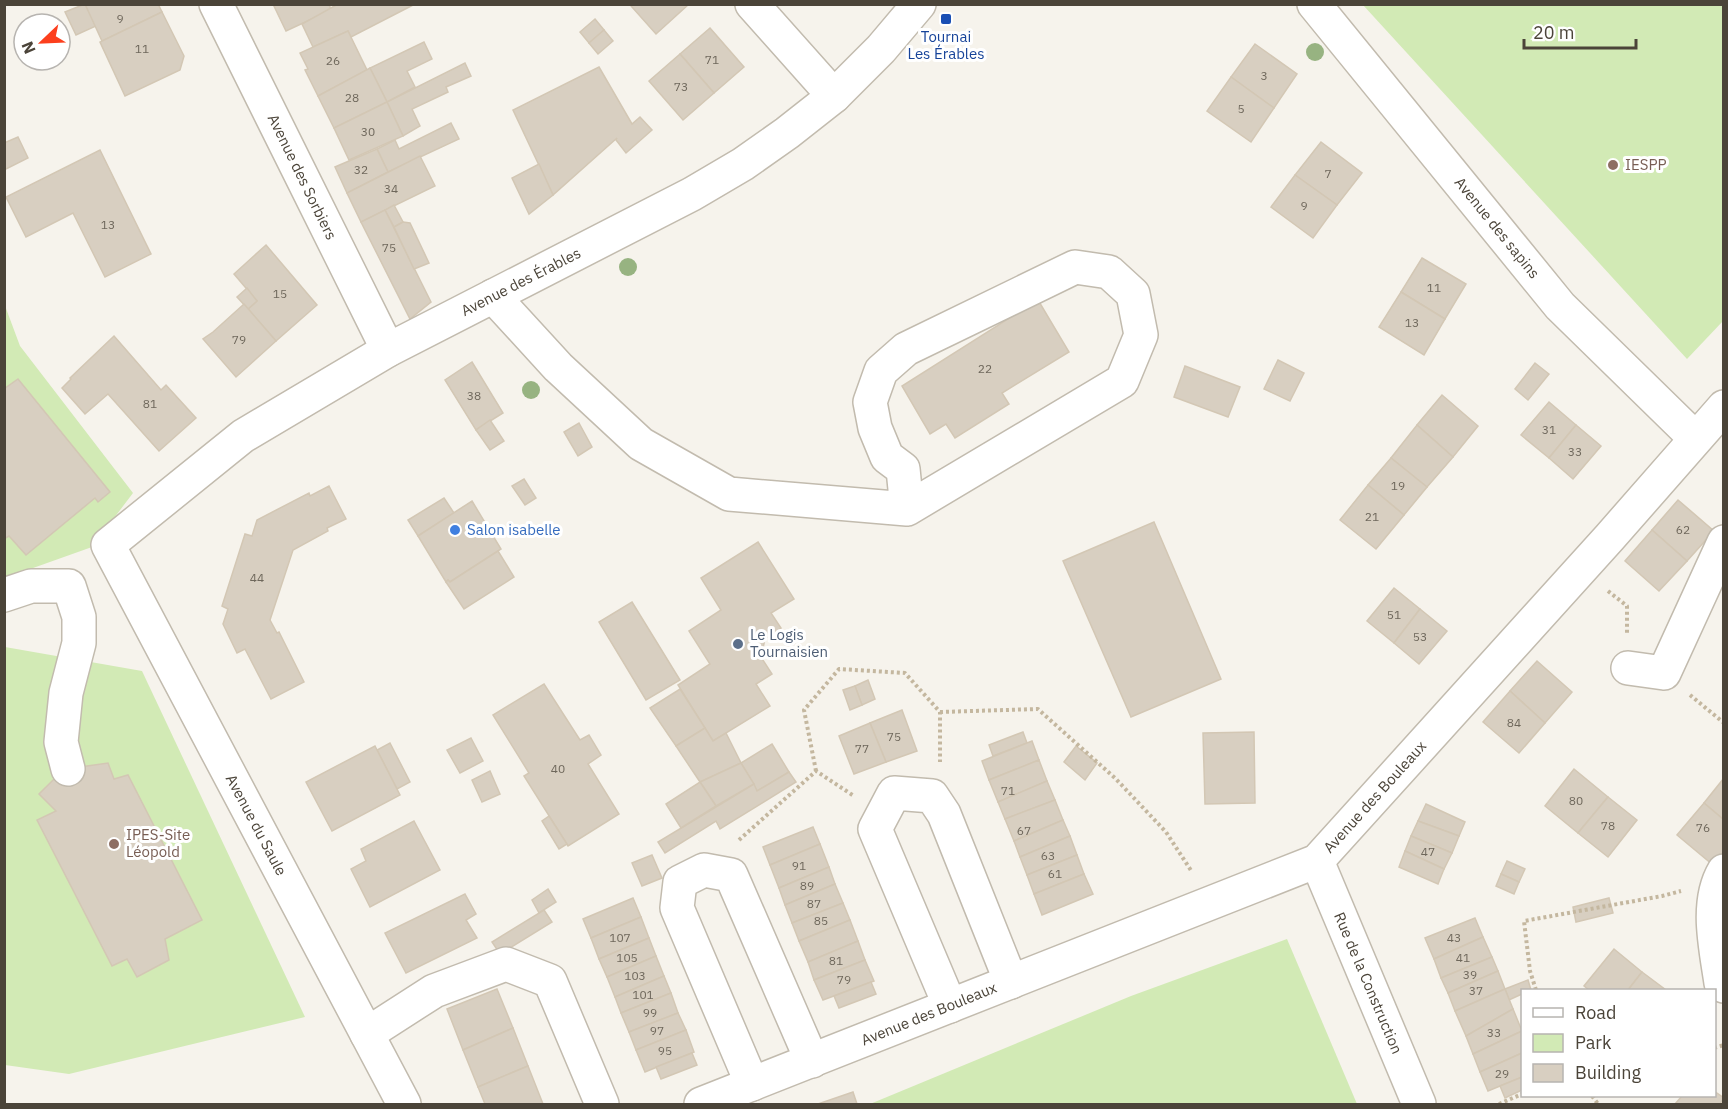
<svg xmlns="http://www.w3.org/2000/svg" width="1728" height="1109" font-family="'IBM Plex Sans',sans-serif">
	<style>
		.green { fill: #d2eab5 }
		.building { fill: #d8cfc1; stroke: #d3c7b4; stroke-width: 1.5 }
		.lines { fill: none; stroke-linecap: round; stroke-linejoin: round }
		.minor-casing { stroke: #c2bbae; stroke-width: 36 }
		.path { stroke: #c4b79f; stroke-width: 4; stroke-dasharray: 3 3; stroke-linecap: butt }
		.minor { stroke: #fff; stroke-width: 33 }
		.tree { fill: #97b381 }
		.transit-dot { fill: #1a4fb4; stroke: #fff; stroke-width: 2 }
		.education-dot { fill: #8d6e63; stroke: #fff; stroke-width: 2 }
		.shop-dot { fill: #3f7fe0; stroke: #fff; stroke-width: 2 }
		.service-dot { fill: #5c6f8a; stroke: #fff; stroke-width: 2 }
		.labels { text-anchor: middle; stroke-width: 6; stroke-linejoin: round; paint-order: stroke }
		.number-label { font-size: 12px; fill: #6e675b }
		.transit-label { font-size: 15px; fill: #164399; stroke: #fff }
		.education-label { font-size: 15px; fill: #785e54; stroke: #fff; text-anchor: start }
		.street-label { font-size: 15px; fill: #4b4439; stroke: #fff }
		.shop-label { font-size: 15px; fill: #366cbe; stroke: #fff; text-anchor: start }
		.service-label { font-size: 15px; fill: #4e5e75; stroke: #fff; text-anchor: start }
	</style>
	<rect width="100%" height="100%" fill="#f6f3ec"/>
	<g class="green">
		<path d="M1363,5H1723V321L1687,359Z"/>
		<path d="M4,303L20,346L133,493L92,547L5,578Z"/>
		<path d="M5,647L142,671L305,1017L69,1074L5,1065Z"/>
		<path d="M1287,939L1357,1104H870L1131,996Z"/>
	</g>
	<g class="building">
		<path d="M85,4L96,26L76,35L65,12Z"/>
		<path d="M85,4H158L162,12L102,41Z"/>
		<path d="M273,4H329L331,10L286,31Z"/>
		<path d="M338,4H415L351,37L348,31L313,47L302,24Z"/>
		<path d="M632,4H689L656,34L631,6Z"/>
		<path d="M162,12L184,56L180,70L125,96L100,42Z"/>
		<path d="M595,19L604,30L589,43L580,32Z"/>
		<path d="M710,28L744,67L714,93L680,54Z"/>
		<path d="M604,30L613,41L598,54L589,43Z"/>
		<path d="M348,31L367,70L318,96L305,70L308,69L300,53Z"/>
		<path d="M424,42L432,59L407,71L415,87L387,102L370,68Z"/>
		<path d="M1255,44L1297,74L1274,108L1231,77Z"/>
		<path d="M680,54L714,93L683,120L649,81Z"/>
		<path d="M465,63L471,76L446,87L448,92L412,109L420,126L403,136L387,102Z"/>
		<path d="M599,67L632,124L640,117L652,130L626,153L616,140L617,138L553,195L513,110Z"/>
		<path d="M370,68L387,102L334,128L318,96Z"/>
		<path d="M1231,77L1274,108L1251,142L1207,111Z"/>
		<path d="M387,102L403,136L349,160L334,128Z"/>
		<path d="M451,123L459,139L388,172L377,149L395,140L399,149Z"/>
		<path d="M18,137L28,158L4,170V143Z"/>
		<path d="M1321,142L1362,173L1337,205L1295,175Z"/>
		<path d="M377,149L388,172L347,193L335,167Z"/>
		<path d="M100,150L151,254L105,277L73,213L26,237L6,197Z"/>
		<path d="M420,156L435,186L361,222L347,193Z"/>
		<path d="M539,164L553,195L529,214L512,178Z"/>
		<path d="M1295,175L1337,205L1313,238L1271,207Z"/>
		<path d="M394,205L403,222L394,227L385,210Z"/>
		<path d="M385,210L431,302L410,319L361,222Z"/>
		<path d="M403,222L410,223L429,263L414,269L394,227Z"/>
		<path d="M266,245L317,305L276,341L248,309L257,301L234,274Z"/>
		<path d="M1422,258L1466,284L1445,319L1401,292Z"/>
		<path d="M247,288L257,301L248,309L237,297Z"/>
		<path d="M1401,292L1445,319L1424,355L1379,327Z"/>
		<path d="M1038,300L1069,352L1002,393L1009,404L955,438L946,424L930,434L902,386Z"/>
		<path d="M244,304L276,341L236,377L203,339L213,332Z"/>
		<path d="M114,336L161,390L166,385L196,418L159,451L108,394L85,414L62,388L71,379L70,378Z"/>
		<path d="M1278,360L1304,373L1290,401L1264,389Z"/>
		<path d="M472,362L503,413L476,430L445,380Z"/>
		<path d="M1535,363L1549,374L1528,400L1515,389Z"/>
		<path d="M1185,366L1240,387L1228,417L1174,397Z"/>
		<path d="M18,379L110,492L98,502L95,498L26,555L9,536L4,539V389Z"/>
		<path d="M1442,395L1478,426L1453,457L1417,425Z"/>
		<path d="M1549,402L1576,425L1549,458L1521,435Z"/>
		<path d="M490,420L504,441L490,450L476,430Z"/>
		<path d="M579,423L592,447L578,456L564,432Z"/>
		<path d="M1417,425L1453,457L1427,487L1391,458Z"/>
		<path d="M1576,425L1601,446L1573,479L1549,458Z"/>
		<path d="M1391,458L1427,487L1404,515L1368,485Z"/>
		<path d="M524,479L536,498L525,505L512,486Z"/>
		<path d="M1368,485L1404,515L1376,549L1340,520Z"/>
		<path d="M329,486L346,519L327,528L328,531L293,550L270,620L277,633L279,632L304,682L271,699L245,649L237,653L223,624L228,609L222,606L245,534L252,536L257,520L309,493L310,496Z"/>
		<path d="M444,498L454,513L418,536L408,520Z"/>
		<path d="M1678,500L1714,531L1687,561L1652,530Z"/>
		<path d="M472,501L501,549L450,582L448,580L446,582L418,536Z"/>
		<path d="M1154,522L1221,679L1131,717L1063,561Z"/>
		<path d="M1652,530L1687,561L1659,591L1625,561Z"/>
		<path d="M758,542L794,599L771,613L781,628L765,639L761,657L772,674L756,684L770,706L713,741L678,685L710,664L689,631L721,610L701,578Z"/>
		<path d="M498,551L514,577L464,609L446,582L448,580L450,582Z"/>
		<path d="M1394,588L1420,609L1394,643L1367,621Z"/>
		<path d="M632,602L680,680L646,700L599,622Z"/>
		<path d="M1420,609L1447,631L1419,664L1394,643Z"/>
		<path d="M1537,661L1572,692L1545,723L1510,691Z"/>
		<path d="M868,680L875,699L862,705L855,686Z"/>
		<path d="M544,684L580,740L589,735L601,755L588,764L619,814L568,846L524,776L529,773L493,715Z"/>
		<path d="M855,686L862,705L850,710L843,690Z"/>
		<path d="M680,689L705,728L676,746L650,708Z"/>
		<path d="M1510,691L1545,723L1519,753L1483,722Z"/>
		<path d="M902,710L917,751L886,762L870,723Z"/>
		<path d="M870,723L886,762L854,774L839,736Z"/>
		<path d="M705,728L713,741L726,733L741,763L700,782L676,746Z"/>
		<path d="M1023,732L1027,743L993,756L989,745Z"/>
		<path d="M1254,732L1255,803L1205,804L1203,733Z"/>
		<path d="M471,738L483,761L460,773L447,750Z"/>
		<path d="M1032,741L1039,760L989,780L982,761Z"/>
		<path d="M390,743L410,782L397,789L377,750Z"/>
		<path d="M772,744L789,772L757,791L741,763Z"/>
		<path d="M375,746L400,795L332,831L306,782Z"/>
		<path d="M1076,746L1097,763L1085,780L1064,762Z"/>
		<path d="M1039,760L1047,781L998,802L989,780Z"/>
		<path d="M108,763L114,779L128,775L202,920L165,939L169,960L137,977L127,959L112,966L37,820L56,811L39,794L53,780L80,767Z"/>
		<path d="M741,763L754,784L716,806L700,782Z"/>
		<path d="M1574,769L1608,797L1578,833L1545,806Z"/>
		<path d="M490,771L500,794L482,802L472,780Z"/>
		<path d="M789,772L796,782L720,829L716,821L665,853L658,842L754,784L757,791Z"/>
		<path d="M1724,778V820L1704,803Z"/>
		<path d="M1047,781L1055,800L1005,819L998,802Z"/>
		<path d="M700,782L716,806L681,828L666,804Z"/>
		<path d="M1608,797L1637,820L1608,857L1578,833Z"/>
		<path d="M1055,800L1063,820L1014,841L1005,819Z"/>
		<path d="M1704,803L1724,820V853L1713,865L1677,835Z"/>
		<path d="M1426,804L1465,822L1459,836L1418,821Z"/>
		<path d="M549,816L567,844L559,849L542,821Z"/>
		<path d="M1063,820L1070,836L1020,857L1014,841Z"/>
		<path d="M414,821L440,870L370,907L351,869L366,861L361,849Z"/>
		<path d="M1418,821L1459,836L1452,853L1411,836Z"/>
		<path d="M813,827L820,844L770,865L763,847Z"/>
		<path d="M1070,836L1077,855L1027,875L1020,857Z"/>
		<path d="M1411,836L1452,853L1444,869L1405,851Z"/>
		<path d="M820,844L829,867L779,888L770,865Z"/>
		<path d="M1405,851L1444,869L1438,884L1399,867Z"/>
		<path d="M652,855L662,878L642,886L632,863Z"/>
		<path d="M1077,855L1084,874L1034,894L1027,875Z"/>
		<path d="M1507,861L1525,869L1519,882L1501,874Z"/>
		<path d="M829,867L835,884L785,905L779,888Z"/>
		<path d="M1084,874L1093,894L1042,915L1034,894Z"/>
		<path d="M1501,874L1519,882L1514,894L1496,886Z"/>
		<path d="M835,884L843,903L792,923L785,905Z"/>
		<path d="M548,889L556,902L539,913L532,900Z"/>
		<path d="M465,894L476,914L466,920L477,938L406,973L385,933Z"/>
		<path d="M633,898L641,917L591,938L583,919Z"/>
		<path d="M1609,898L1613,913L1576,922L1573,907Z"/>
		<path d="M843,903L850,920L799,941L792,923Z"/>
		<path d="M544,910L552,922L500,954L492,942Z"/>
		<path d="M641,917L649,938L599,959L591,938Z"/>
		<path d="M1475,918L1483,937L1434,959L1425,938Z"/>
		<path d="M850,920L858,941L808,962L799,941Z"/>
		<path d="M1483,937L1492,957L1441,978L1434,959Z"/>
		<path d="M649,938L656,956L607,977L599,959Z"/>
		<path d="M858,941L865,960L814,980L808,962Z"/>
		<path d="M1614,949L1642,972L1628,990H1589L1584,986Z"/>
		<path d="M656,956L664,976L615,997L607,977Z"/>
		<path d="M1492,957L1498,971L1448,993L1441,978Z"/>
		<path d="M865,960L874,981L823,1000L814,980Z"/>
		<path d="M1498,971L1505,989L1455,1011L1448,993Z"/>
		<path d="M1642,972L1666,990H1628Z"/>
		<path d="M664,976L671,993L621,1013L615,997Z"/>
		<path d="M1528,980L1531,990H1522V994L1509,1000L1505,989Z"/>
		<path d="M871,982L876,994L839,1008L834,996Z"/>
		<path d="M497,989L513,1028L463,1050L447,1009Z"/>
		<path d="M1505,989L1513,1009L1466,1036L1455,1011Z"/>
		<path d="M671,993L678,1013L629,1032L621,1013Z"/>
		<path d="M1513,1009L1522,1031L1473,1054L1466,1036Z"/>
		<path d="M678,1013L686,1030L636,1050L629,1032Z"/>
		<path d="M513,1028L528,1066L478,1087L463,1050Z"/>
		<path d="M686,1030L694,1052L645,1072L636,1050Z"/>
		<path d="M1522,1031V1053L1480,1072L1473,1054Z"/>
		<path d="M692,1053L697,1065L661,1079L656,1067Z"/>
		<path d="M1522,1053V1077L1488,1091L1480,1072Z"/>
		<path d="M528,1066L543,1104H485L478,1087Z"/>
		<path d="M1522,1077V1090L1505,1098L1500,1086Z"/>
		<path d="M1714,1091L1724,1098L1720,1104H1675L1682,1096H1714Z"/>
		<path d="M853,1092L857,1104H818Z"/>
	</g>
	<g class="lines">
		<g class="minor-casing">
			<g id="minor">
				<path d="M216,4L388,350"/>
				<path d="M752,4L834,96"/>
				<path d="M1314,4L1560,306L1695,438"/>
				<path d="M493,296L558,367L641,444L729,494L907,509L1122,381L1141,335L1133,294L1109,272L1075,267L906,349L881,371L870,402L875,428L887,457L903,469L907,509"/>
				<path d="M4,595L31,586H69L79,617V643L66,693L61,742L68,769"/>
				<path d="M1628,668L1664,673L1724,542"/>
				<path d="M1317,861L1419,1104"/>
				<path d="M1724,871C1705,903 1716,948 1721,983L1724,986"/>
				<path d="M950,1006L875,829L894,793L932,796L944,814L1011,982"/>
				<path d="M367,1034L434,991L506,964L550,981L602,1104"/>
				<path d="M752,1084L677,908L680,882L704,870L731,875L812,1061"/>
				<path d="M404,1104L108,545L243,436L388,350L692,194L743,164L787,133L834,96L881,49L919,4"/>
				<path d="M701,1104L1317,861L1610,537L1724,407"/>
			</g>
		</g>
		<g class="path">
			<path d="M1608,591L1627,606V635"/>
			<path d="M1690,695L1724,723"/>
			<path d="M940,712L1038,709L1115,778L1166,832L1192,872"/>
			<path d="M816,771L804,710L839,669L905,673L940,712V762"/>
			<path d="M739,840L816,771L854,796"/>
			<path d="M1536,990L1530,971L1524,921L1662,896L1681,891"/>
			<path d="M1714,1048L1724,1045"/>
			<path d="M1592,1096L1598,1104"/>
			<path d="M1499,1104L1522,1094"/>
		</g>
		<use href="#minor" class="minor"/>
	</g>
	<g class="tree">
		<circle cx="1315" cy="52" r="9"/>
		<circle cx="628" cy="267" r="9"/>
		<circle cx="531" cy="390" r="9"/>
	</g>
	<rect class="transit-dot" x="940" y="13" width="12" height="12" rx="3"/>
	<g class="education-dot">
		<circle cx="1613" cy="165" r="6"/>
		<circle cx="114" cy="844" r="6"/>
	</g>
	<circle class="shop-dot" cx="455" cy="530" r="6"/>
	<circle class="service-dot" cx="738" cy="644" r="6"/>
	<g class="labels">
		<g class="number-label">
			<text x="120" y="23">9</text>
			<text x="142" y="53">11</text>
			<text x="712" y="64">71</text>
			<text x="333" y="65">26</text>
			<text x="1264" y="80">3</text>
			<text x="681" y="91">73</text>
			<text x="352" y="102">28</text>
			<text x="1241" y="113">5</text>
			<text x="368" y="136">30</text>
			<text x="361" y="174">32</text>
			<text x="1328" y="178">7</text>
			<text x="391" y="193">34</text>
			<text x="1304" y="210">9</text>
			<text x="108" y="229">13</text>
			<text x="389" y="252">75</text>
			<text x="1434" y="292">11</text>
			<text x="280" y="298">15</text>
			<text x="1412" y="327">13</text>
			<text x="239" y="344">79</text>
			<text x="985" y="373">22</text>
			<text x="474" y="400">38</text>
			<text x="150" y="408">81</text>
			<text x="1549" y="434">31</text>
			<text x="1575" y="456">33</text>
			<text x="1398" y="490">19</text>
			<text x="1372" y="521">21</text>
			<text x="1683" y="534">62</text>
			<text x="257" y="582">44</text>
			<text x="1394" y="619">51</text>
			<text x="1420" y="641">53</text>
			<text x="1514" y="727">84</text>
			<text x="894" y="741">75</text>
			<text x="862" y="753">77</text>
			<text x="558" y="773">40</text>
			<text x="1008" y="795">71</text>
			<text x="1576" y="805">80</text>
			<text x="1608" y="830">78</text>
			<text x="1703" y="832">76</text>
			<text x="1024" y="835">67</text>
			<text x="1428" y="856">47</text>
			<text x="1048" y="860">63</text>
			<text x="799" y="870">91</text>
			<text x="1055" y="878">61</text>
			<text x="807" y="890">89</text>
			<text x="814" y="908">87</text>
			<text x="821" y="925">85</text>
			<text x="620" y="942">107</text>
			<text x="1454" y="942">43</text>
			<text x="627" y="962">105</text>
			<text x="1463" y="962">41</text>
			<text x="836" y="965">81</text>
			<text x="1470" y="979">39</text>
			<text x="635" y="980">103</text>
			<text x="844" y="984">79</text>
			<text x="1476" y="995">37</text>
			<text x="643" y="999">101</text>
			<text x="650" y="1017">99</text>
			<text x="657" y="1035">97</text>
			<text x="1494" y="1037">33</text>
			<text x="665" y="1055">95</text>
			<text x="1502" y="1078">29</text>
		</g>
		<g class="transit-label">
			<text x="946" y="42">Tournai<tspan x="946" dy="17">Les Érables</tspan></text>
		</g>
		<g class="education-label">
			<text x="1625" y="170">IESPP</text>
			<text x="126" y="840">IPES-Site<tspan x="126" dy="17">Léopold</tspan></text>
		</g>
		<g class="street-label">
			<text transform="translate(302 177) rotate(64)" y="5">Avenue des Sorbiers</text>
			<text transform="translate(1497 228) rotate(51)" y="5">Avenue des sapins</text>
			<text transform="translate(521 282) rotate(-27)" y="5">Avenue des Érables</text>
			<text transform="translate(1375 797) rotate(-48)" y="5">Avenue des Bouleaux</text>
			<text transform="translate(256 825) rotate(62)" y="5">Avenue du Saule</text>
			<text transform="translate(1368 983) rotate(67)" y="5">Rue de la Construction</text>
			<text transform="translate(929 1014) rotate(-22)" y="5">Avenue des Bouleaux</text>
		</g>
		<g class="shop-label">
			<text x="467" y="535">Salon isabelle</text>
		</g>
		<g class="service-label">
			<text x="750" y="640">Le Logis<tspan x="750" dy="17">Tournaisien</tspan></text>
		</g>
	</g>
	<rect width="1728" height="1109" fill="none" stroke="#4b4439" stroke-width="12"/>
	<rect x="1521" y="989" width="195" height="108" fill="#ffffff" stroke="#b7b4b0" stroke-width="1.5"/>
	<rect x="1533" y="1008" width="30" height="9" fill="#ffffff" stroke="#b7b4b0" stroke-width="1.5"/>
	<text x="1575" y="1019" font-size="18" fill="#4b4439">Road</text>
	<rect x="1533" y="1034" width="30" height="18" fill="#d2eab5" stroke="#b7b4b0" stroke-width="1.5"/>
	<text x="1575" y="1049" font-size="18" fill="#4b4439">Park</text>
	<rect x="1533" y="1064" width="30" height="18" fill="#d8cfc1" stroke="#b7b4b0" stroke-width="1.5"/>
	<text x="1575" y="1079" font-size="18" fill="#4b4439">Building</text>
	<g transform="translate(42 42) rotate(247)"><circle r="28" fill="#ffffff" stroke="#b7b4b0" stroke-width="1.5"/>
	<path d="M0-4.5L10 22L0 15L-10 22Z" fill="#fc3f1d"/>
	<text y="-9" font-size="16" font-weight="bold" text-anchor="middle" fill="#4b4439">N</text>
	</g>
	<path d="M1524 39v9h112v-9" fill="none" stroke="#4b4439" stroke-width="3"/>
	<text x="1533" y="39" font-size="18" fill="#4b4439" stroke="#ffffff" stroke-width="4.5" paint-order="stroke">20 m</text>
</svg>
